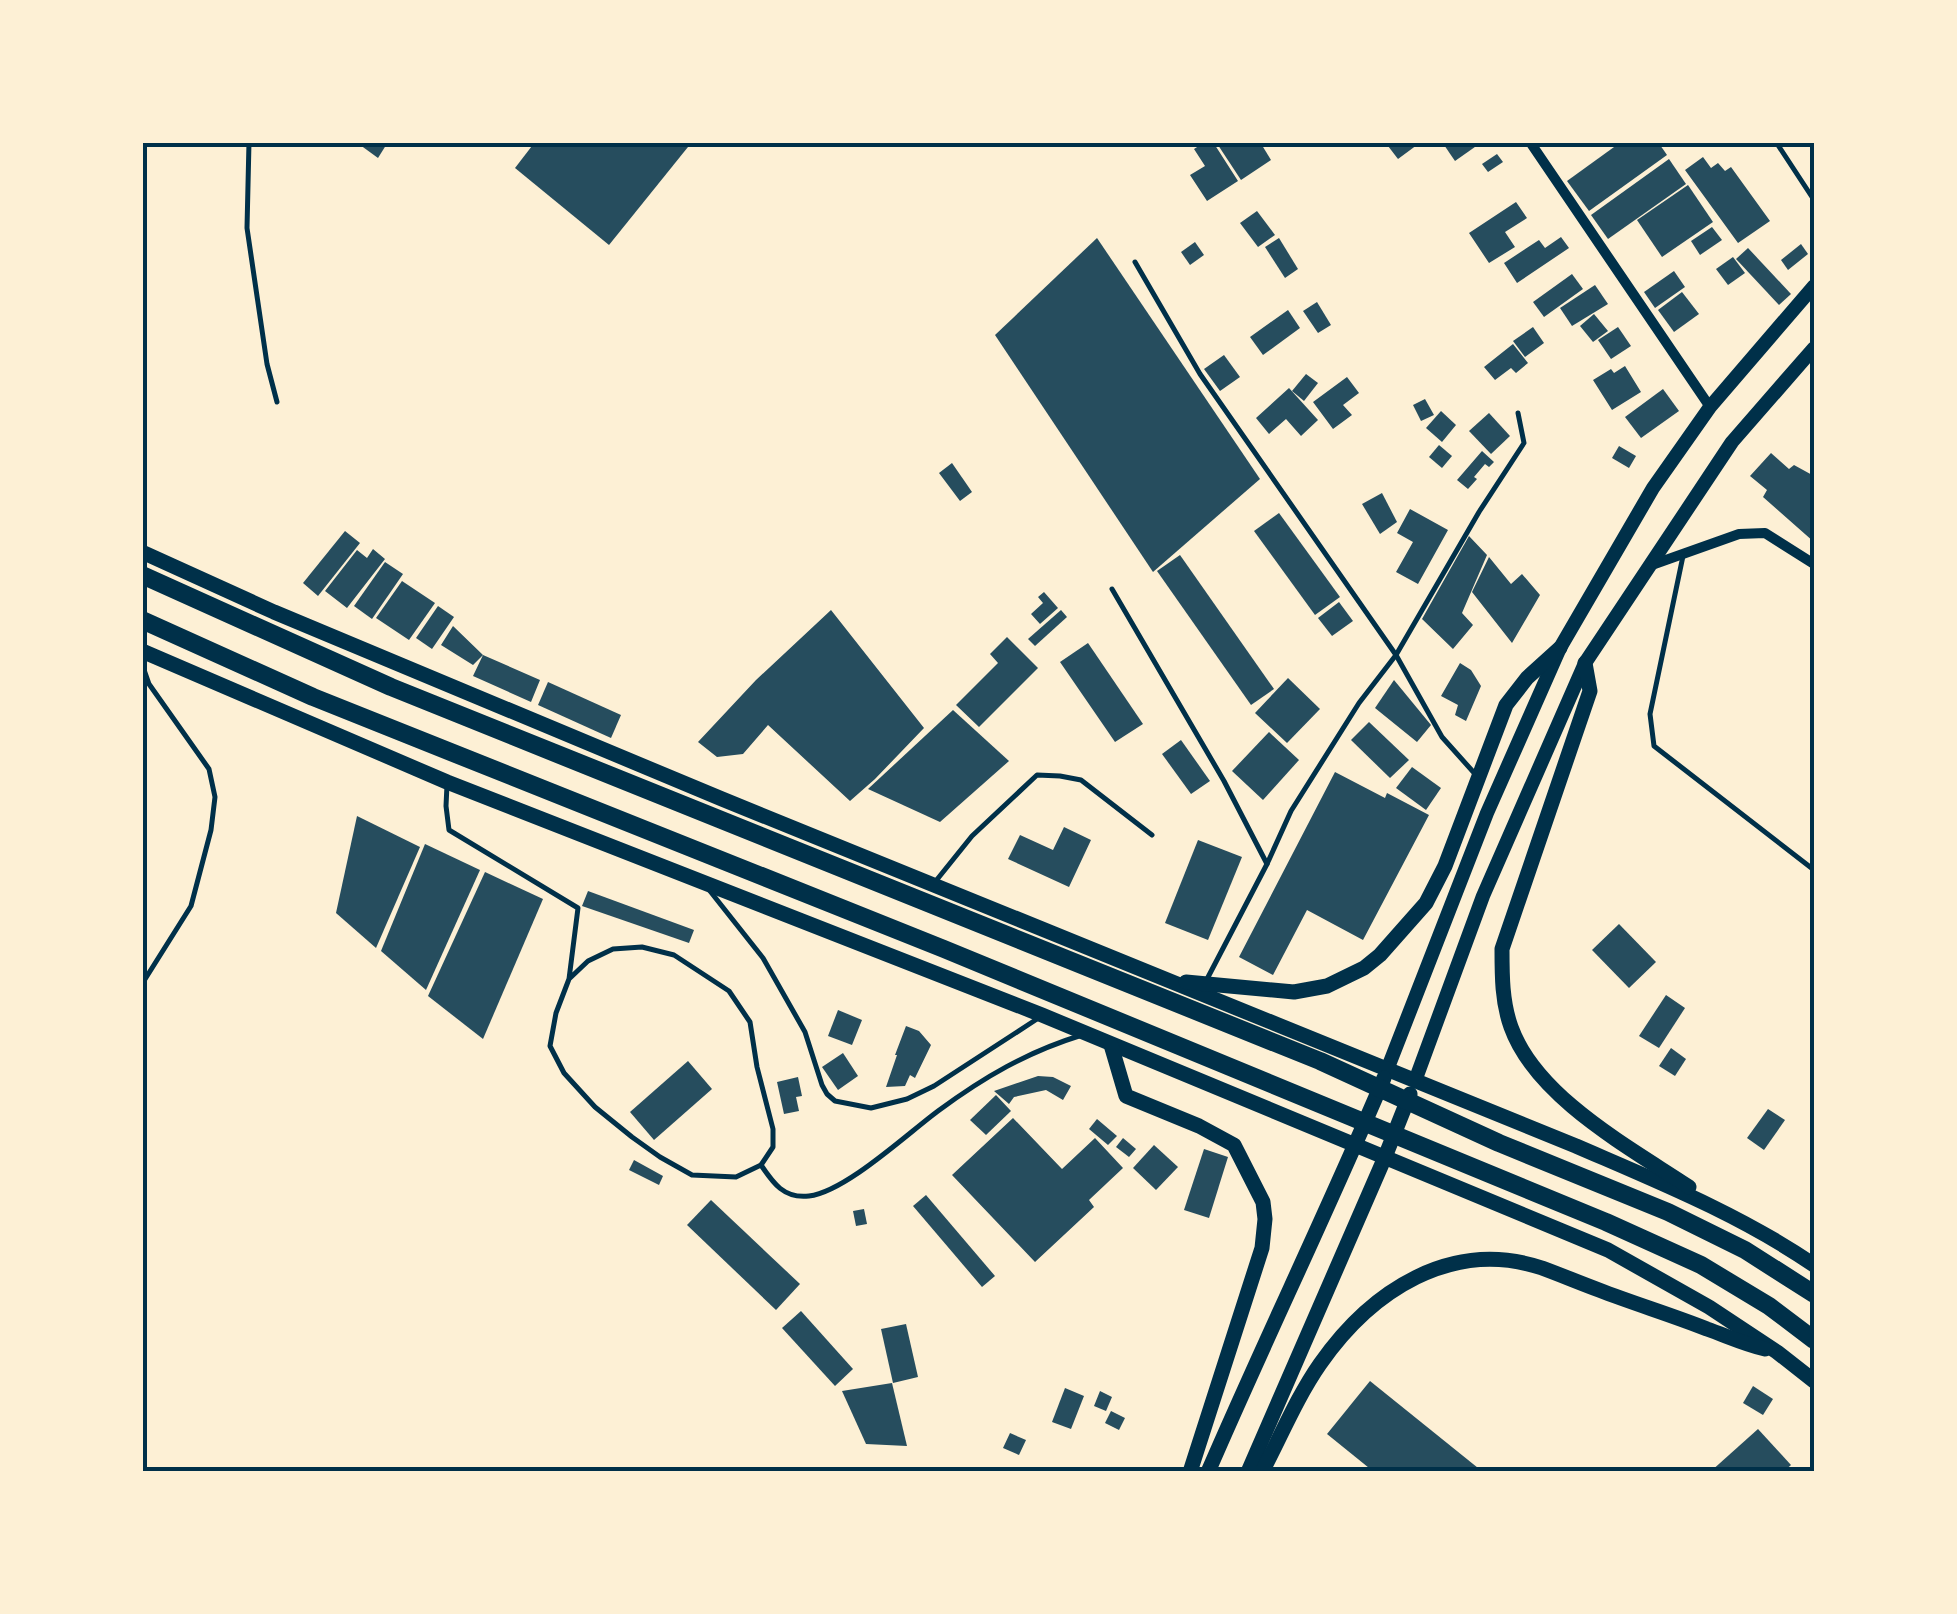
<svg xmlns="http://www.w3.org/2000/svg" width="1957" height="1614" font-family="'Roboto Condensed',sans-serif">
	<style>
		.building { fill: #264d5e }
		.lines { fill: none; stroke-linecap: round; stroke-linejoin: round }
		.service { stroke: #003049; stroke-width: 5 }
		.minor { stroke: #003049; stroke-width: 10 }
		.secondary { stroke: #003049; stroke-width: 14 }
		.primary { stroke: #003049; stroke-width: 15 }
		.trunk { stroke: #003049; stroke-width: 18 }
		.neatline { fill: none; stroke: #003049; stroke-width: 4 }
	</style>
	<rect width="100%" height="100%" fill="#fdf0d5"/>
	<g class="building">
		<path d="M356,142H388L378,158Z"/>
		<path d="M535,142H692L609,245L515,168Z"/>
		<path d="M1205,142H1213L1238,181L1207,201L1190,175L1205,166L1194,149Z"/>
		<path d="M1216,142H1260L1271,160L1241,180Z"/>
		<path d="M1393,142H1421L1398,159L1388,146Z"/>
		<path d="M1442,142H1482L1455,161Z"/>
		<path d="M1621,142H1658L1667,155L1589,211L1567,181Z"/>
		<path d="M1497,154L1503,162L1488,172L1482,164Z"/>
		<path d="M1703,157L1711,168L1718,163L1725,171L1731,167L1770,221L1738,243L1685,170Z"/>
		<path d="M1669,159L1686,184L1608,239L1591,215Z"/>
		<path d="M1688,185L1713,222L1662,257L1637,220Z"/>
		<path d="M1516,202L1527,218L1505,232L1515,247L1489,263L1469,233Z"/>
		<path d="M1257,211L1275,235L1258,247L1240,223Z"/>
		<path d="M1712,227L1722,240L1700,255L1691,241Z"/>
		<path d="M1561,237L1569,248L1517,283L1504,263L1539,240L1545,248Z"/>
		<path d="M1097,238L1260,479L1153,572L995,335Z"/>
		<path d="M1279,238L1298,269L1285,278L1265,247Z"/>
		<path d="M1195,242L1204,255L1190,265L1181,252Z"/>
		<path d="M1801,244L1808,254L1788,270L1781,260Z"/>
		<path d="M1748,248L1791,294L1779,305L1736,259Z"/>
		<path d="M1733,257L1745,273L1728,285L1716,269Z"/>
		<path d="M1674,271L1685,287L1655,308L1644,292Z"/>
		<path d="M1572,274L1583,289L1544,317L1533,302Z"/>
		<path d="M1595,285L1608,304L1572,326L1560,308Z"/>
		<path d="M1682,292L1699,314L1674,332L1658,310Z"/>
		<path d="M1317,302L1331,325L1318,333L1303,311Z"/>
		<path d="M1288,310L1300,328L1263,355L1250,337Z"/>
		<path d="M1594,314L1608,331L1593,342L1580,326Z"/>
		<path d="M1533,327L1544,343L1525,357L1513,341Z"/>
		<path d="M1618,327L1631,346L1611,359L1598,340Z"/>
		<path d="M1513,344L1528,363L1516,373L1511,368L1495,380L1484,367Z"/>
		<path d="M1224,355L1240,377L1220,391L1204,369Z"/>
		<path d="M1625,366L1641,392L1612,410L1593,380L1611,369L1614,373Z"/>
		<path d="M1306,374L1318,383L1304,401L1292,391Z"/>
		<path d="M1347,377L1359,393L1343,405L1352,415L1333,429L1313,402Z"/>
		<path d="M1289,388L1318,420L1301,436L1286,419L1269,434L1256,418Z"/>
		<path d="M1663,389L1679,411L1641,438L1625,417Z"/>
		<path d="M1425,399L1434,415L1421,421L1413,405Z"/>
		<path d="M1441,411L1456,425L1442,442L1426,428Z"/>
		<path d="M1489,413L1510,436L1491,454L1469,431Z"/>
		<path d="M1439,445L1452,456L1442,468L1429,457Z"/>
		<path d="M1619,446L1636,456L1629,468L1612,458Z"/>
		<path d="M1482,451L1494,462L1489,467L1485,464L1474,477L1477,479L1468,489L1457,480Z"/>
		<path d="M1771,453L1789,469L1794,465L1814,476V542L1763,497L1767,490L1750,476Z"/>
		<path d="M952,463L972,492L960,501L939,473Z"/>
		<path d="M1382,493L1397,522L1380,534L1362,504Z"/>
		<path d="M1410,509L1448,530L1418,584L1396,572L1413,542L1397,533Z"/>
		<path d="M1279,513L1340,597L1315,615L1254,531Z"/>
		<path d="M345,531L360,543L318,596L303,583Z"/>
		<path d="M1469,536L1487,555L1462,613L1473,625L1453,649L1422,619Z"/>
		<path d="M373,549L385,559L347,608L325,591L357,550L367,558Z"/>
		<path d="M1180,555L1274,689L1251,705L1157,571Z"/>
		<path d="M1489,557L1511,584L1522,574L1540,595L1512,643L1472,592Z"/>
		<path d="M385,562L403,574L372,619L354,606Z"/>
		<path d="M402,581L435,603L409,640L376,618Z"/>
		<path d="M1044,592L1058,608L1040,624L1031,614L1043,603L1038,597Z"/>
		<path d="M1339,602L1353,621L1332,636L1318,618Z"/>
		<path d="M438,606L454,617L432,649L416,638Z"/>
		<path d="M831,610L924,728L875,779L850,801L768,725L743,754L717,757L698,742L756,680Z"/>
		<path d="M1061,610L1067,617L1035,646L1028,639Z"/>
		<path d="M453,626L483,655L540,680L531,702L473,676L483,655L473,665L441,645Z"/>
		<path d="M1007,637L1038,668L979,727L956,705L998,663L990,654Z"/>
		<path d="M1088,643L1143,724L1115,742L1060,662Z"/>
		<path d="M1460,663L1471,670L1481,686L1466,721L1455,715L1458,705L1441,696Z"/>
		<path d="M1288,678L1320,709L1287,743L1255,713Z"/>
		<path d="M1394,680L1431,725L1417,742L1375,708Z"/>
		<path d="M548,682L621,715L611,738L538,705Z"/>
		<path d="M953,710L1009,761L940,822L868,789Z"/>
		<path d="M1369,722L1409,760L1390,778L1351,740Z"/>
		<path d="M1269,732L1299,760L1263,800L1232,771Z"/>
		<path d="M1181,740L1210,781L1191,794L1162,754Z"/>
		<path d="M1412,767L1441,788L1426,810L1396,788Z"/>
		<path d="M1335,772L1385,798L1387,793L1429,815L1363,940L1307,910L1273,975L1239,957Z"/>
		<path d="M357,816L420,847L376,948L336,913Z"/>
		<path d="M1064,827L1091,840L1069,887L1008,859L1020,835L1053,850Z"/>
		<path d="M1198,840L1242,857L1208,940L1165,923Z"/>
		<path d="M425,844L480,870L426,990L381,951Z"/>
		<path d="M485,872L543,899L483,1039L428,996Z"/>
		<path d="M588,891L694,930L689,943L582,906Z"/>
		<path d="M1619,924L1656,962L1629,988L1592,950Z"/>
		<path d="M1666,995L1685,1008L1659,1048L1639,1036Z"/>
		<path d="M838,1010L862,1020L852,1045L828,1036Z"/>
		<path d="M906,1026L919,1031L931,1045L915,1078L910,1075L905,1086L886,1087L897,1055H895Z"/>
		<path d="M1671,1048L1686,1059L1675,1076L1659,1066Z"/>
		<path d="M843,1053L858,1076L838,1090L822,1067Z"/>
		<path d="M688,1061L712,1089L654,1140L630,1112Z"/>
		<path d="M1038,1076L1053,1077L1071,1086L1063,1100L1046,1090L1014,1097L1009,1104L994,1091Z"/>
		<path d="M798,1077L802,1096L796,1097L799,1111L784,1114L777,1082Z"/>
		<path d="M996,1095L1011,1111L986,1135L970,1120Z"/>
		<path d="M1768,1109L1785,1120L1764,1150L1747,1138Z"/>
		<path d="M1013,1118L1062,1169L1095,1138L1123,1168L1089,1200L1094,1207L1035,1262L952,1175Z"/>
		<path d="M1097,1119L1117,1136L1108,1145L1089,1129Z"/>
		<path d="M1123,1138L1136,1149L1129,1157L1116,1147Z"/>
		<path d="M1154,1145L1178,1167L1156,1190L1133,1168Z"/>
		<path d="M1204,1149L1228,1157L1209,1218L1184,1210Z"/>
		<path d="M634,1160L663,1176L659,1185L629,1170Z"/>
		<path d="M926,1195L995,1276L982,1287L913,1206Z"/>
		<path d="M711,1200L800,1284L776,1310L687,1225Z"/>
		<path d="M864,1209L867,1224L856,1226L853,1211Z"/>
		<path d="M801,1311L853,1369L835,1386L782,1328Z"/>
		<path d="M906,1324L918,1377L893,1383L881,1329Z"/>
		<path d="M1370,1381L1483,1472H1374L1327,1434Z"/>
		<path d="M892,1383L907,1446L866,1444L842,1391Z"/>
		<path d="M1753,1386L1773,1399L1763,1415L1743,1403Z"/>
		<path d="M1065,1388L1084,1396L1071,1429L1052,1422Z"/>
		<path d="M1100,1391L1112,1397L1106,1411L1094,1406Z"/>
		<path d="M1111,1411L1125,1418L1119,1430L1105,1423Z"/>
		<path d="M1758,1429L1791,1465L1783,1472H1710Z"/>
		<path d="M1010,1433L1026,1440L1019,1455L1003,1448Z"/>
	</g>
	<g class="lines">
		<g class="service">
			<path d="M249,142L247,228L267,364L277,402"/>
			<path d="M1776,142L1814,200"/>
			<path d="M1135,262L1200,374L1396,655L1442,737L1476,775"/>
			<path d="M1683,556L1650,714L1654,746L1814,870"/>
			<path d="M1112,589L1224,781L1267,864"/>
			<path d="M142,664L149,684L209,769L215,797L211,830L191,906L142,984"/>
			<path d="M447,785L446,806L449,830L578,908L569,979L556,1013L550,1046L564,1073L595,1107L632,1137L660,1157L692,1175L736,1177L761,1165L773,1147V1129L757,1067L750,1022L729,991L674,955L642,947L613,949L588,961L569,979"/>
			<path d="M935,882L972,836L1037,775L1060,776L1081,780L1152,835"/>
			<path d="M710,891L763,958L805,1032L822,1085L827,1094L835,1101L871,1108L907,1099L934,1086L1037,1019"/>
			<path d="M1206,981L1267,864L1291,811L1359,703L1396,655L1479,512L1524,443L1518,413"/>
			<path d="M761,1165C773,1183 784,1199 809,1196C845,1192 907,1134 938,1111C984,1077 1027,1052 1082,1035"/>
		</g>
		<g class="minor">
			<path d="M1530,142L1710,407"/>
			<path d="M1649,566L1739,534L1765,533L1814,564"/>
		</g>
		<g class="secondary">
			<path d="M1387,1070L1487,813L1560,648L1653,488L1710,407L1814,286"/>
			<path d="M1415,1081L1483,896L1585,663L1732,442L1814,348"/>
		</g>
		<g class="primary">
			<path d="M142,552L274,612L722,799L1576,1146C1659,1182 1739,1214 1814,1265"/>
			<path d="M142,651L447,782L1042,1015L1608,1250L1709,1307L1777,1352L1814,1381"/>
			<path d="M1585,663L1590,691L1502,949C1502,976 1502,1002 1511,1027C1536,1097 1629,1147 1689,1187"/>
			<path d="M1186,982L1294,992L1327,986L1364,968L1380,955L1426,903L1445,866L1506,705L1527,678L1560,648"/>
			<path d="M1111,1045L1126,1096L1199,1126L1234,1145L1263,1202L1265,1219L1262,1248L1190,1472"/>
			<path d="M1208,1472C1265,1340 1328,1210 1384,1078"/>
			<path d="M1248,1472L1385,1157L1410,1094"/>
			<path d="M1262,1472C1281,1436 1297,1397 1320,1364C1371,1291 1451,1238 1542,1268C1561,1275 1580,1283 1599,1290C1635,1304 1672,1315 1707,1329C1727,1336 1744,1344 1765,1349"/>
		</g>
		<g class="trunk">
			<path d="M142,575L391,687L1320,1061L1499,1143L1668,1212L1745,1250L1814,1294"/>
			<path d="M142,620L313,697L944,949L1606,1222L1701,1265L1769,1306L1814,1340"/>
		</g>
	</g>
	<rect width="1957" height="1614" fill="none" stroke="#fdf0d5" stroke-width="290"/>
	<rect x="145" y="145" width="1667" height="1324" class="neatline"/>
</svg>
